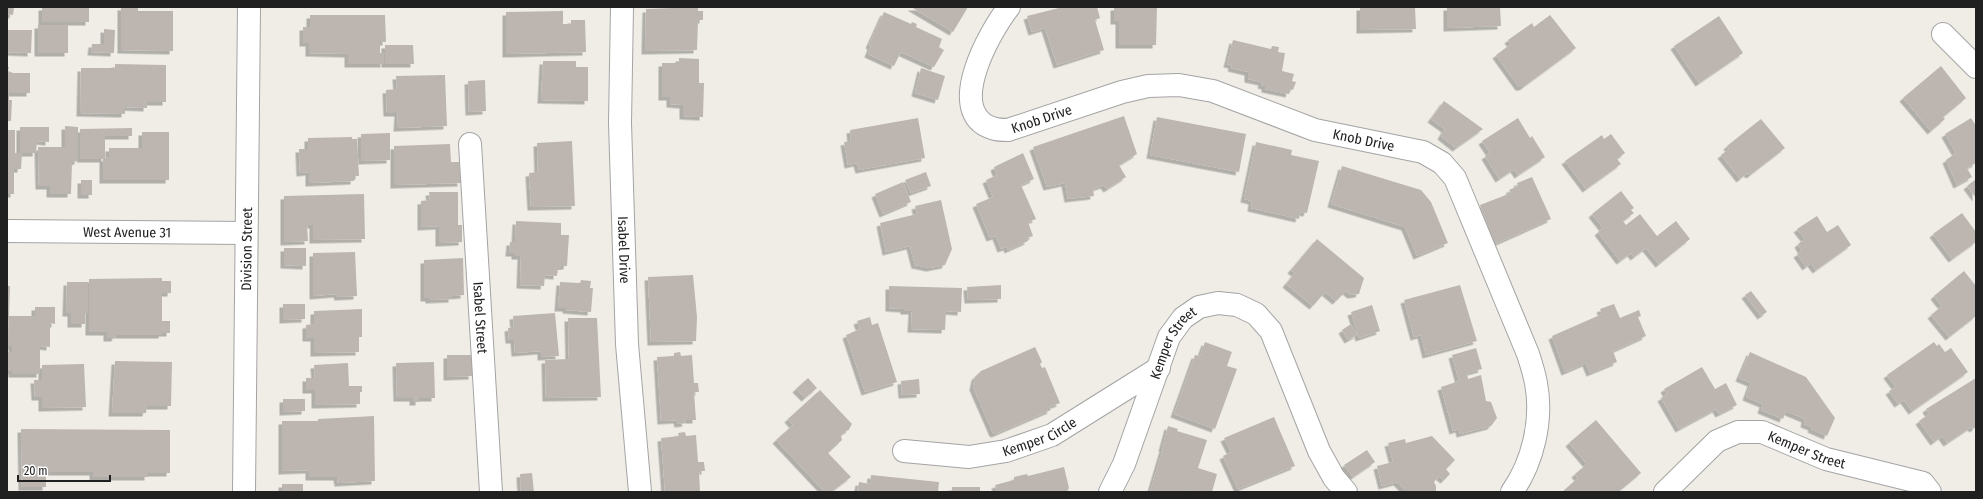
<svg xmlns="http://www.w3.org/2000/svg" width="1983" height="499" font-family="'Fira Sans Condensed',sans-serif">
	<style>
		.building { fill: #bdb6b0; filter: url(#shadow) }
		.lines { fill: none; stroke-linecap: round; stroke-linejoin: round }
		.minor-casing { stroke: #a4a4a4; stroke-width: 24 }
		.tertiary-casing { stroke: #a4a4a4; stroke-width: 24 }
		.minor { stroke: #fff; stroke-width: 22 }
		.tertiary { stroke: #fff; stroke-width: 22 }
		.labels { text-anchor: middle; stroke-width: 3.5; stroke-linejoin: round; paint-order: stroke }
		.street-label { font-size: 14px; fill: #202020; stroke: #fff }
	</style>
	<defs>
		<filter id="shadow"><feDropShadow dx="-3.5" dy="3.5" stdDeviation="0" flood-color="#0004"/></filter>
	</defs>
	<rect width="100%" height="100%" fill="#f0ede7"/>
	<g class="building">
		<path d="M7,7H14L13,15L7,14Z"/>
		<rect x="42" y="7" width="47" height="15"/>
		<path d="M121,7H138V11H173V51L121,50Z"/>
		<path d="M698,7V11H703V20H698L697,50L645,51L646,9Z"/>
		<path d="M911,7H968L953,32Z"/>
		<path d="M1063,7H1097L1100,18L1095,20L1104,50L1057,65L1045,28L1032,32L1027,16Z"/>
		<path d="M1114,7H1157L1156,45H1119V21H1114Z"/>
		<path d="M1360,7H1415L1416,29L1360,30Z"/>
		<path d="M1447,7H1500L1501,26L1447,28Z"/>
		<path d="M563,11V24H571V20H585L586,52L506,54V12Z"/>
		<path d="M884,12L911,24L912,22L917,24L916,27L942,39L939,47L944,50L934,67L901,52L894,66L868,54L871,46L869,45Z"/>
		<path d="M310,15H385L386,42H380V53H384V64H348V54L309,53V43H303V27H310Z"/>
		<path d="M1550,15L1576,48L1523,87H1519L1496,55L1511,44L1508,40L1532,23L1534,27Z"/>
		<path d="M1719,16L1743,53L1699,83L1674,46Z"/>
		<rect x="38" y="25" width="30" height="28"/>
		<path d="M104,29L115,30L114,53L91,52L92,44H104Z"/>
		<path d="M7,30H32L31,53L7,52Z"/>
		<path d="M1233,40L1271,49L1272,46L1279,47L1278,52L1285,53L1282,71L1294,74L1292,81L1296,82L1293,90L1290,89L1289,94L1265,89V86L1261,85L1262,82L1248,79V72L1231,68L1232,65L1227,64Z"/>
		<path d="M385,45H413L414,64H385Z"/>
		<path d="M679,58L699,59V83H704L703,117L683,116V105L670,104V97H662V63H679Z"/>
		<path d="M543,61H576V67H588V101L541,100Z"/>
		<path d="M115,64L166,65V102H147V108L125,107V114L80,113L81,68H115Z"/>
		<path d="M1941,66L1966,98L1943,117L1945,119L1931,131L1903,98Z"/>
		<path d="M7,67H9L8,71L13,73H30V93H9V100H12L11,121H7Z"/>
		<path d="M921,68L945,76L938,100L915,93Z"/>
		<path d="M445,75L447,126L397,128L398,113H387L386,90L397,89L396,76Z"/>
		<path d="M485,80L486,111L469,112L468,81Z"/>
		<path d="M1444,101L1483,129L1456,148L1441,136L1445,129L1431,119Z"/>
		<path d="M1124,116L1137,154L1119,165L1126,177L1107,189L1104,185L1093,189L1094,196L1068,199L1065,183L1047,187L1033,147Z"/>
		<path d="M1157,117L1246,134L1239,172L1150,155Z"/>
		<path d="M918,118L925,158L859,170L857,163L848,165L844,142L851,141L850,130Z"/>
		<path d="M1518,118L1530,138L1532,136L1545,157L1518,175L1514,169L1499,179L1485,156L1490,153L1482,141Z"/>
		<path d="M1971,118L1976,126V163L1967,168L1972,177L1957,185L1946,160L1956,153L1945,134Z"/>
		<path d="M1761,119L1785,148L1750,175L1747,173L1740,179L1721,155L1729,149L1727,146Z"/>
		<path d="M65,126L78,127V161L72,162L71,194H50V186H39L38,147H65Z"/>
		<path d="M20,127H49V142L37,141L36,153H22L21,169H14V194H7V130H15V153H20Z"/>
		<path d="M132,128V136H105V158L109,157V148H142V132H169V180H103V159H80V129Z"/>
		<path d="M390,133V160L361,161V134Z"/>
		<path d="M1611,134L1625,153L1617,159L1621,164L1586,189L1565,161L1602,135L1604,139Z"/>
		<path d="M352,137V139H357L359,176H354V181L309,183V172L300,173L299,149H308V138Z"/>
		<path d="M572,141L575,206L531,207L529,173L538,172L537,143Z"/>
		<path d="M1256,142L1292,150L1291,155L1319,161L1307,213L1300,212L1299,219L1251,208L1252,201L1244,199Z"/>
		<path d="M450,144L451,162H459L461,183L394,185V146Z"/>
		<path d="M1023,153L1034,179L1021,185L1036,219L1028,222L1033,236L1027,238L1028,241L1008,250L1007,247L1001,249L996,236L990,238L976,204L993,197L986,180L997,175L994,167Z"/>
		<path d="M1342,166L1421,190L1431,202L1448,243L1417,256L1405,227L1331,204Z"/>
		<path d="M926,172L931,186L911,193L905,180Z"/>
		<path d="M1532,177L1551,219L1495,244L1480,205L1511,193L1509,190L1518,186L1517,183Z"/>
		<path d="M1976,179V198L1967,186Z"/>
		<rect x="81" y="180" width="11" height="15"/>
		<path d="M903,182L911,202L883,214L875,194Z"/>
		<path d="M1621,191L1634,208L1631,210L1634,213L1623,221L1626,225L1640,214L1657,236L1676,221L1690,239L1659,264L1646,248L1634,257L1631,253L1620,261L1598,232L1603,228L1592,214Z"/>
		<path d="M429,192H458V225H462V242L439,243V226L421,227V201L430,200Z"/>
		<path d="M364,194L365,239L313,240V225H307L308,241L284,242V196Z"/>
		<path d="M941,200L952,249L945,265L930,268L915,265L910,246L886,252L880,223L917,214L915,206Z"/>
		<path d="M1962,213L1976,232V242L1952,259L1933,234Z"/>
		<path d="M1817,216L1827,232L1838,225L1851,245L1816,270L1811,263L1806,267L1797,254L1802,251L1798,244L1805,239L1797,229Z"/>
		<path d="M516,221L561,223V235H569L567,266H561V270H557V276L545,275L544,286L520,285L521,256H515V253H509L510,242H515Z"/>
		<path d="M1317,239L1364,278L1359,294L1351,295L1346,291L1336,301L1325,292L1313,306L1286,284L1295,273L1291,270Z"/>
		<path d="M284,248H306V266L284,265Z"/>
		<path d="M355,252L357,296L338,297L337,294L313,296V253Z"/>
		<path d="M463,258L464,295L452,296V299L429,300V298H424V260Z"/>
		<path d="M1964,271L1976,286V316L1949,337L1931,315L1942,306L1934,296Z"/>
		<path d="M693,275L697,317L696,341L651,342L648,277Z"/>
		<path d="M162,278V281H171V293H162V321H170V333H162V335H116L115,338H107V332H89V279Z"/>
		<path d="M581,280L591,281L590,288H593L591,312L566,310V308H558L560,282L580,283Z"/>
		<path d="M67,282H88V313H85V324H71V313H66Z"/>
		<path d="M1001,285V299L968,300L967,287Z"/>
		<path d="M1460,285L1477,341L1426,355L1421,335L1414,337L1404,300Z"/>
		<path d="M7,286H10L9,316H35V307H55V324L50,323V347L40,346V374H12V371H7V352H12V346H7L9,320H7Z"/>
		<path d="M889,286L962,288L961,312L946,311L945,330L911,329L912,311H904V309L889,308Z"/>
		<path d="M1751,291L1767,312L1761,316L1745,295Z"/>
		<path d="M283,304H305V319L283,320Z"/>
		<path d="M1614,304L1620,318L1639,310L1641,316L1638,317L1646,336L1613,351L1617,362L1590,373L1586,363L1565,372L1552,336L1602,314L1600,309Z"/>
		<path d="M1372,305L1380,331L1359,338L1351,312Z"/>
		<path d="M362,309V337H359V352L314,353V338H306V325L314,324V311Z"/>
		<path d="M555,313L559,356L541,357V351L515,353L514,340H509L508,328L514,327L513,316Z"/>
		<path d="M870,317L872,325L878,323L897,382L865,392L846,335L860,329L857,321Z"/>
		<path d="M568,318H597L601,397L546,398L545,360L569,359Z"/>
		<path d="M1351,324L1357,335L1348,340L1342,330Z"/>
		<path d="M1205,342L1232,352L1227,366L1237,369L1215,429L1174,414L1195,355L1200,356Z"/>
		<path d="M1934,342L1937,346L1939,344L1945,352L1951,348L1968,372L1912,411L1904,400L1898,404L1889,391L1896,387L1887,375Z"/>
		<path d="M1035,347L1042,362L1040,364L1042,368L1045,367L1060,403L1049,407L1051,410L995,434L993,433L973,387L975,377L981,371Z"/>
		<path d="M1476,348L1482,369L1467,373L1468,379L1481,375L1486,401L1491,402L1497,418L1491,426L1460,434L1459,429L1453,431L1441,387L1459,381L1452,355Z"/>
		<path d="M680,352L681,356L692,355L694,383H698L699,392H694L696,420H685L686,423L678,424L677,420L661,421L657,357L674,356V353Z"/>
		<path d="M1750,352L1806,377L1835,418L1827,436L1811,429L1812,427L1804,424L1805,419L1786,411L1783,419L1761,410L1763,404L1746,397L1751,383L1739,378Z"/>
		<path d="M447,355H472V376L447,377Z"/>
		<path d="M115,361L172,362L171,406H147L146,413H112Z"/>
		<path d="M434,362L435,398H419V402H413V398H397L396,363Z"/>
		<path d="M348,363L349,386H362V392H360V404L315,405V390H306V378H315L314,365Z"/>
		<path d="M84,364L86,407L42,408V397H35L34,380H42V365Z"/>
		<path d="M1702,367L1715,389L1726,383L1737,405L1719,414L1716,409L1679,429L1661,398L1667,394L1664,389Z"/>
		<path d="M808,378L817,388L805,398L796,389Z"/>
		<path d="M1976,378V427L1973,429L1971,427L1947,443L1942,436L1934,442L1919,421L1929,414L1926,409Z"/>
		<path d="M919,379L920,394L902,395L901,381Z"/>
		<path d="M820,390L852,424L848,431L847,430L841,436L842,440L828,453L851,477L831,492H825L776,440L793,425L788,419Z"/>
		<path d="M283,399H305V411L283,412Z"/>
		<path d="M374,416L375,481L338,483L337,477H309V470L282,471V421H318V419Z"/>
		<path d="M1274,417L1295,466L1238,489L1223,456L1231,452L1224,438Z"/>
		<path d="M1596,420L1641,473L1618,492H1562L1578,478L1575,474L1587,464L1569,443Z"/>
		<path d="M1168,426L1178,429L1177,431L1207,440L1198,468L1217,474L1212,492H1191L1186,490L1185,492H1150L1163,448H1162Z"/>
		<path d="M21,429L170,430V473H148V477H93V472H46V487H22Z"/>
		<path d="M685,432L686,436L696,435L698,462H704L705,471H699L700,492H665L661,438L679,436L678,433Z"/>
		<path d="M1432,436L1455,460L1446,469L1450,474L1444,480L1439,476L1434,482L1436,486V492H1407L1397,482L1382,486L1377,466L1393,462L1388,443L1405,439L1406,443Z"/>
		<path d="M1367,450L1375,462L1353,477L1344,465Z"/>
		<path d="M1064,467L1069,488L1067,492H997L995,485L1014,480V477L1027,474L1028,476Z"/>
		<path d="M532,473L534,492H521L520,474Z"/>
		<path d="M871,475L939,482L938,492H857L859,482L870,484Z"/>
		<rect x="282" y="484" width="21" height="8"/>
		<rect x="952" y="487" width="28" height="5"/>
	</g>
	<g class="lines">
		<g class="minor-casing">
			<g id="minor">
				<path id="s1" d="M622,7L620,123L627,344L640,492"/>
				<path id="s2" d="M1009,7C990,31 944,112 992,128C997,130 1003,130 1008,130L1122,92L1148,86L1179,85L1213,91L1315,130L1423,152L1442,163L1455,178L1528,354C1531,363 1534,373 1536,383C1543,420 1533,462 1512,492"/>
				<path d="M1943,34L1976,67"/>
				<path id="s3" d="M470,144L491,492"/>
				<path id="s4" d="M7,231L246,233"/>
				<path id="s5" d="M904,451L969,457L1006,451L1052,435L1159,368"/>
				<path id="s6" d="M1110,492L1124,464L1169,337L1183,318L1199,307L1218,303L1237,305L1256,314L1271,331L1319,451L1334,478L1346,492"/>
				<path id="s7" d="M1665,492L1717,441L1738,432H1762L1826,459L1923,483L1930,492"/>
			</g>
		</g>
		<g class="tertiary-casing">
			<g id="tertiary">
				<path id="s8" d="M244,492L249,7"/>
			</g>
		</g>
		<use href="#minor" class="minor"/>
		<use href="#tertiary" class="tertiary"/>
	</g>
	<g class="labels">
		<g class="street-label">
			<text dy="5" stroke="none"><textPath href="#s2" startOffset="191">Knob Drive</textPath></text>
			<text dy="5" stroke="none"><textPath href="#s2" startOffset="527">Knob Drive</textPath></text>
			<text dy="5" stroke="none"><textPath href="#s4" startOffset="120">West Avenue 31</textPath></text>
			<text dy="5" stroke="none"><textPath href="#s8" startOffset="243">Division Street</textPath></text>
			<text dy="5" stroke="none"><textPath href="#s1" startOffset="243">Isabel Drive</textPath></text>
			<text dy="5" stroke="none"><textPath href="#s3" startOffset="174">Isabel Street</textPath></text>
			<text dy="5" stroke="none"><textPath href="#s6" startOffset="163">Kemper Street</textPath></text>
			<text dy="5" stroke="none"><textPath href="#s5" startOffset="139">Kemper Circle</textPath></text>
			<text dy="5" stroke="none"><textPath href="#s7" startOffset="168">Kemper Street</textPath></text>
		</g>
	</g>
	<rect width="1983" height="499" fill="none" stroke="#202020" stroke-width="16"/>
	<path d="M18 475v6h92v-6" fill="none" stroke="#202020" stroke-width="2"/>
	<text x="24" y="475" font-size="12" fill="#202020" stroke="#ffffff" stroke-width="3" paint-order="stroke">20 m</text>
</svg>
